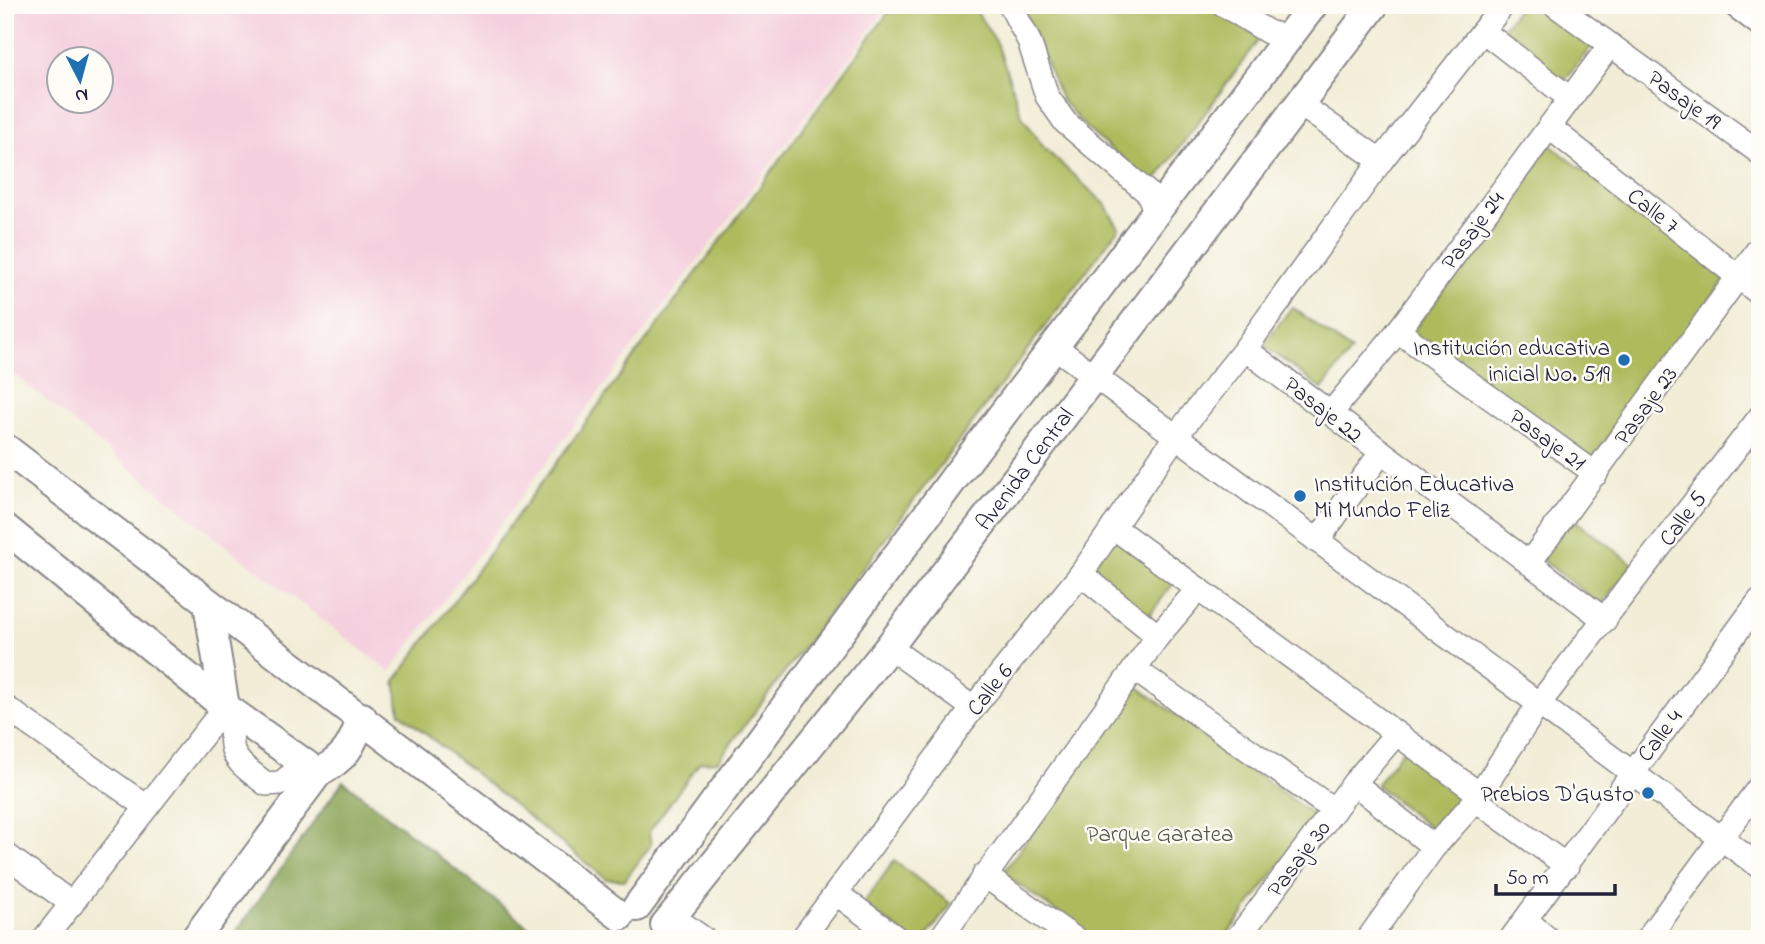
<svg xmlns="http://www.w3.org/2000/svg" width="1765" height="944" font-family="'Indie Flower',sans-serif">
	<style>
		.built { fill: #f4cfdd; fill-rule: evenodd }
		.green { fill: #adbb5d; stroke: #686e4c; stroke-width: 2 }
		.forest { fill: #8aa354; stroke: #566248; stroke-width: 2 }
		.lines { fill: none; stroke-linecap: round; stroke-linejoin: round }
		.minor-casing { stroke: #8a8889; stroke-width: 26 }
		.major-casing { stroke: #8a8889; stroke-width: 32 }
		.minor { stroke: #fff; stroke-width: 23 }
		.major { stroke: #fff; stroke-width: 28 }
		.poi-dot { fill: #1f6fb2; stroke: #fdfcf7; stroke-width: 2.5 }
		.labels { text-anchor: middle; stroke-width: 5; stroke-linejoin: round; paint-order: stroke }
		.street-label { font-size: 23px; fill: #22223b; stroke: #fdfcf7 }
		.poi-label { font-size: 23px; fill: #22223b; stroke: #fdfcf7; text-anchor: end }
		.park-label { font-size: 23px; fill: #535847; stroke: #fdfcf7 }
	</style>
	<rect width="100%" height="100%" fill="#fdfcf7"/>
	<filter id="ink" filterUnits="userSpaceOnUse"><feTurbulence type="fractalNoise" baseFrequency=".0143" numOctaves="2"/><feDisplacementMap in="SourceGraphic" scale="14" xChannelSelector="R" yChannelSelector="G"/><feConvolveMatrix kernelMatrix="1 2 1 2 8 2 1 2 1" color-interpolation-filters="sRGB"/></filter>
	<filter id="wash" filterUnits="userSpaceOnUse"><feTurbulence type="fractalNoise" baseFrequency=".00686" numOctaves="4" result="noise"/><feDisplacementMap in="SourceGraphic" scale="28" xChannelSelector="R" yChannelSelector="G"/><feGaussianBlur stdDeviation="1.57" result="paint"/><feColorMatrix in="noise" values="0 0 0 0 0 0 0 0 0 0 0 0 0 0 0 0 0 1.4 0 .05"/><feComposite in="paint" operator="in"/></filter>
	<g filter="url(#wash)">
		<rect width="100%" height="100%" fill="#f2edd7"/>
		<path class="built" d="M5,5H889L390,672L221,542L5,367ZM60,60H102V102H60Z"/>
		<g class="green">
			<path d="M894,5H972L997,43L1022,116L1045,149L1105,204L1119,228L718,761L700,762L649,832L651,845L625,880L606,879L400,713L395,681Z"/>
			<path d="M1022,5H1209L1260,38L1153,184L1087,129L1061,99Z"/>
			<path d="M1521,5H1546L1594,43L1560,86L1496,36Z"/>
			<path d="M1550,145L1726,278L1589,463L1408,338Z"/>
			<path d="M1292,307L1351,351L1322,389L1263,345Z"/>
			<path d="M1572,518L1633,564L1601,605L1540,558Z"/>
			<path d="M1115,536L1175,581L1148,617L1088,572Z"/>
			<path d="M1137,686L1316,817L1224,939H1094L1003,873Z"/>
			<path d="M1403,750L1462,796L1434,831L1376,785Z"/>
			<path d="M894,861L951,904L925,939H910L863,904Z"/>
		</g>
		<path class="forest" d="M343,781L544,939H231Z"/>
	</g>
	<g filter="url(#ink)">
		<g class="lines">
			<g class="minor-casing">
				<g id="minor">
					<path d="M1010,5L1029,41L1047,96L1065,122L1148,193L1156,213"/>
					<path d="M1224,5L1268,32L1288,38"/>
					<path d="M1555,5L1760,153"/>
					<path d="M1483,31L1568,97"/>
					<path d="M1301,105L1381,161"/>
					<path d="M1549,127L1760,294"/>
					<path d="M1398,331L1596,474"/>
					<path d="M1055,347L1760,867"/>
					<path d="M1245,349L1605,620"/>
					<path d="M1331,413L1398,331L1610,45"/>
					<path d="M1113,527L1478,793"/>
					<path d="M1317,541L1381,453"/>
					<path d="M1530,562L1760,247"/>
					<path d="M1081,574L1158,636"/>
					<path d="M889,647L973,708"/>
					<path d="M1134,669L1334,810"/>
					<path d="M5,707L147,807"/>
					<path d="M232,712C230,758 230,756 266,784L281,783L305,764"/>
					<path d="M1354,783L1434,847"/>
					<path d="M1476,800L1567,866"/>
					<path d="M5,854L72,904"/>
					<path d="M984,875L1075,939"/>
					<path d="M837,894L898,939"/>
					<path d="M1526,920L1548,939"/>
					<path d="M666,930L686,926L704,939"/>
					<path d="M44,939L225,707"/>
					<path d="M802,939L973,708L1081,574L1175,437L1245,349L1381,161L1503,5"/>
					<path d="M940,939L1158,636L1198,589"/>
					<path d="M1237,939L1354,783L1395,735"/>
					<path d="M1368,939L1434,847L1476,800L1538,705L1760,417"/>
					<path d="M1511,939L1760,600"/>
					<path d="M1647,939L1760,786"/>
				</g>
			</g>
			<g class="major-casing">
				<g id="major">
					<path d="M1739,5L1760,21"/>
					<path d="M5,448L620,916"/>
					<path d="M5,528L225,707L318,773"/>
					<path d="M208,604L225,707"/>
					<path d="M637,907L955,477L1313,5"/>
					<path id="s1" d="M665,925L889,647L1374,5"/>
					<path d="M195,939L318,773C346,758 352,746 362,717"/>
				</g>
			</g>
			<use href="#minor" class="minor"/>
			<use href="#major" class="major"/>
		</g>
	</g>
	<g class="poi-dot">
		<circle cx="1624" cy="360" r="7"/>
		<circle cx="1300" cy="496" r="7"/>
		<circle cx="1648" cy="793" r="7"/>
	</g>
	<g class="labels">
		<g class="street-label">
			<text transform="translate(1685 99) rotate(36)" y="8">Pasaje 19</text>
			<text transform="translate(1654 210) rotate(38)" y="8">Calle 7</text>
			<text transform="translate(1472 230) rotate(-54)" y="8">Pasaje 24</text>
			<text transform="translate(1645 405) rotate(-54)" y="8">Pasaje 23</text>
			<text transform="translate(1324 409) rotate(38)" y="8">Pasaje 22</text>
			<text transform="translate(1548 439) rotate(36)" y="8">Pasaje 21</text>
			<text dy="8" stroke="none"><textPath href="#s1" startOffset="581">Avenida Central</textPath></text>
			<text transform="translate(1682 518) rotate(-53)" y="8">Calle 5</text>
			<text transform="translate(989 689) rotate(-52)" y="8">Calle 6</text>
			<text transform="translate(1659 735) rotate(-53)" y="8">Calle 4</text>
			<text transform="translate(1298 858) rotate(-53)" y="8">Pasaje 30</text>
		</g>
		<g class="poi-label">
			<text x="1610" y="355">Institución educativa<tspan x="1610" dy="26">inicial No. 519</tspan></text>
			<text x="1314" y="491" text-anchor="start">Institución Educativa<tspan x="1314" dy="26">Mi Mundo Feliz</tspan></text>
			<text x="1634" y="801">Prebios D'Gusto</text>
		</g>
		<g class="park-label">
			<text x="1160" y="841">Parque Garatea</text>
		</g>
	</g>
	<rect width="1765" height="944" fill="none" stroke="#fdfcf7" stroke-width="28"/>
	<g transform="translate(80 80) rotate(174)"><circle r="33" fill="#fdfcf7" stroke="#a5a5ac" stroke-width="2"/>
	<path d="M0-5L12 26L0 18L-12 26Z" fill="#1f6fb2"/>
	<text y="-10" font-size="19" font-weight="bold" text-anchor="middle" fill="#22223b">N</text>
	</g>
	<path d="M1496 884v10h119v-10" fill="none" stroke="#22223b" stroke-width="3.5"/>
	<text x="1506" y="884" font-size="21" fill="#22223b" stroke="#fdfcf7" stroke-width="5" paint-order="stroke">50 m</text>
</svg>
